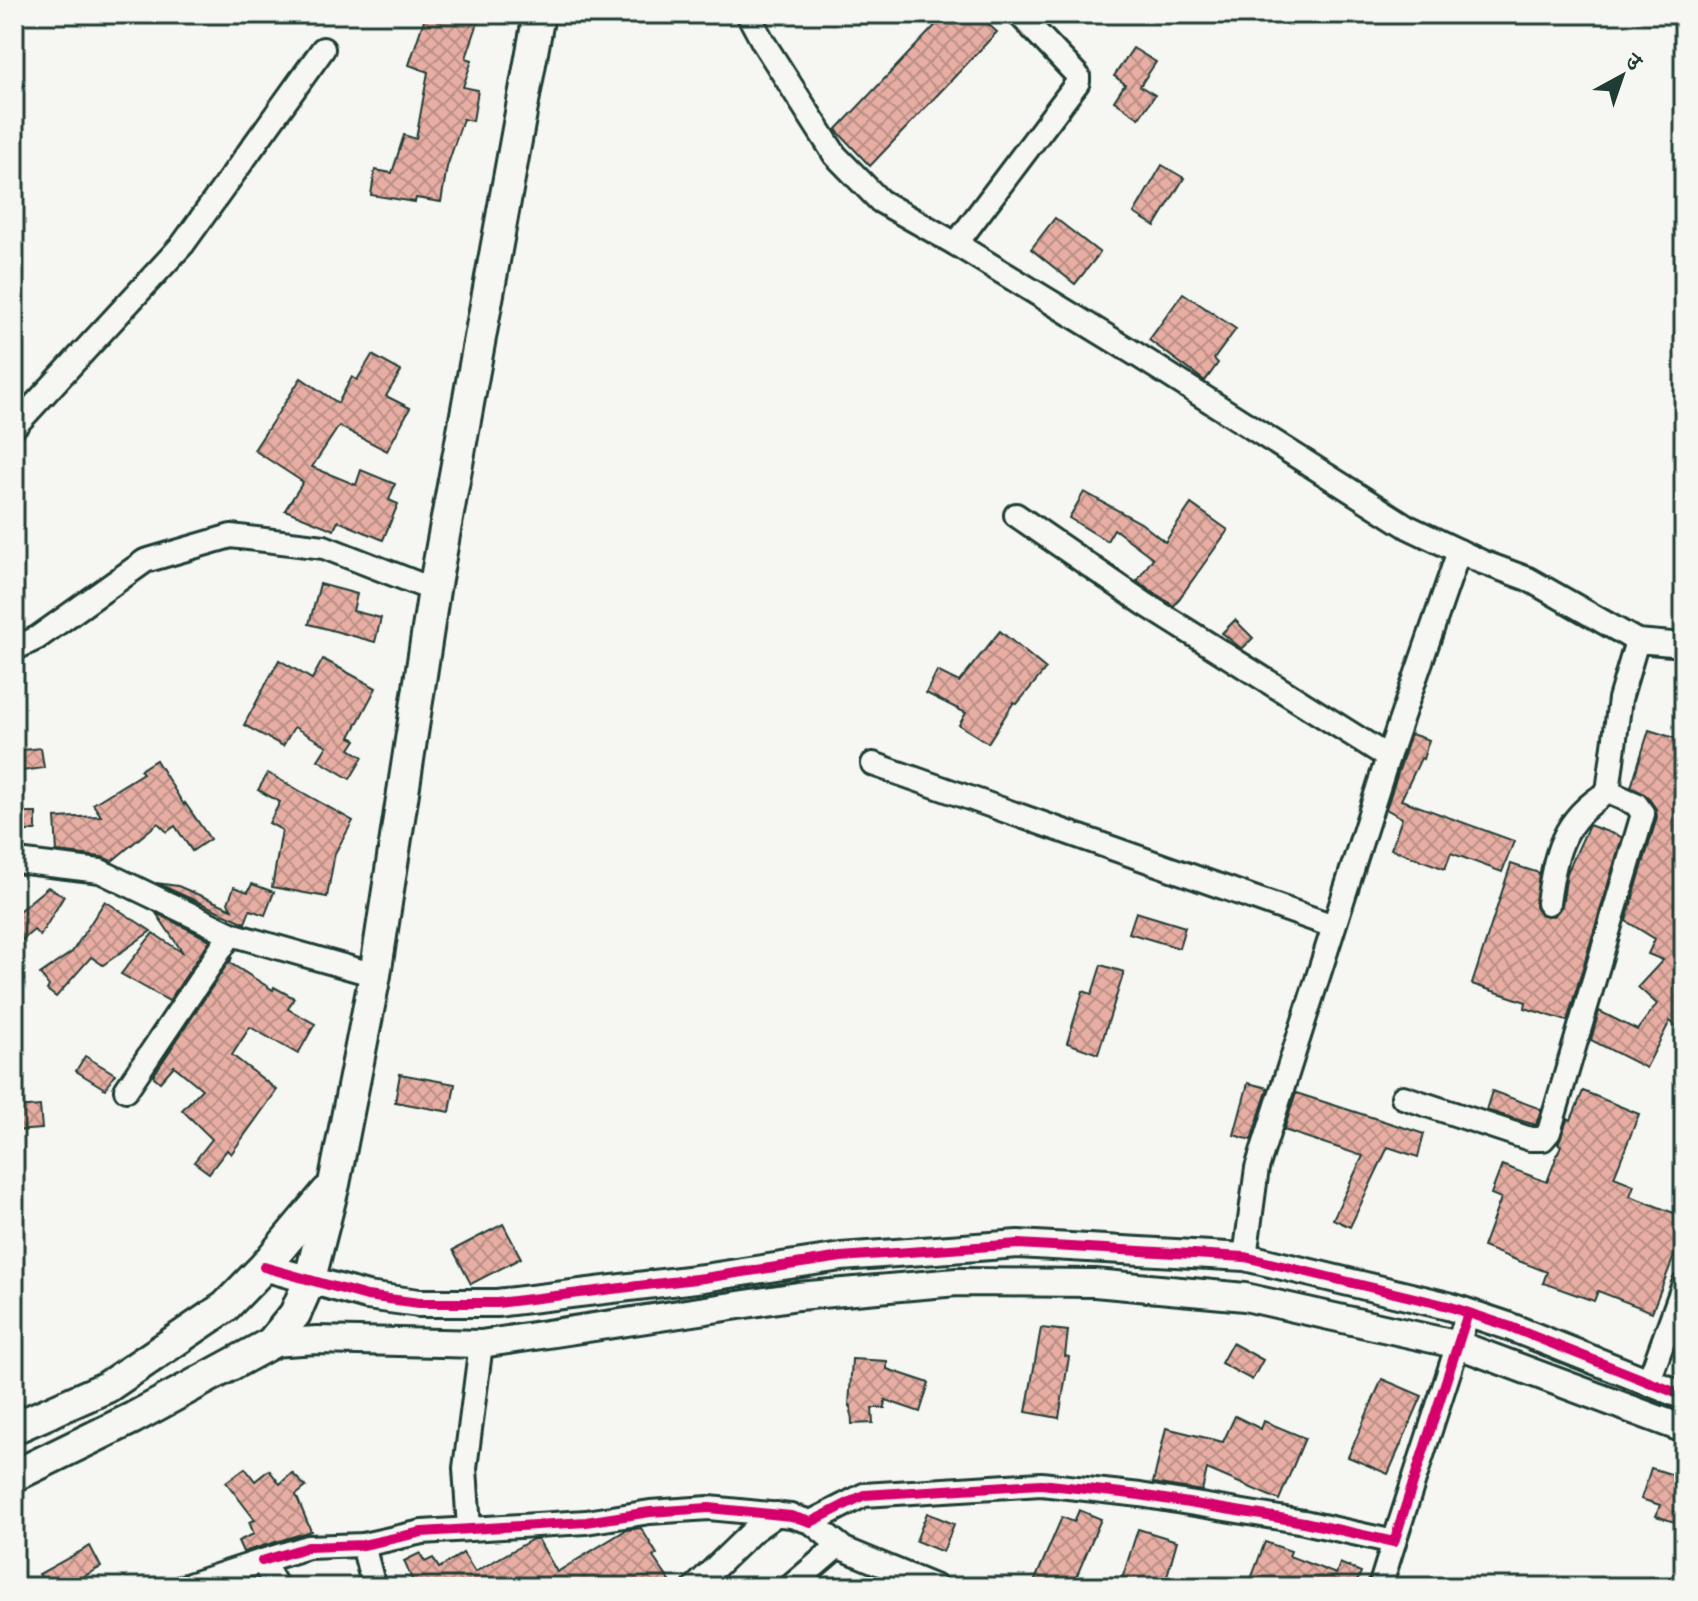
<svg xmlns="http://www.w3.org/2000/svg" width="1698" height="1601" font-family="Dekko,'Playpen Sans Deva',sans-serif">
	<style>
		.building { fill: url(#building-cross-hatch); stroke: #1f3d34; stroke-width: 2 }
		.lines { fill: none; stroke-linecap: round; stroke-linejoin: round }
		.minor-casing { stroke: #1f3d34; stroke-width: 28 }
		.tertiary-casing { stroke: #1f3d34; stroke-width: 32 }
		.secondary-casing { stroke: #1f3d34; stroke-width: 36 }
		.minor { stroke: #f6f6f2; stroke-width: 22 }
		.tertiary { stroke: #f6f6f2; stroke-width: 26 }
		.secondary { stroke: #f6f6f2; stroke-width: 30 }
		.cycleway-casing { stroke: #f6f6f2; stroke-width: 15 }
		.cycleway { stroke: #d6006c; stroke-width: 10 }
	</style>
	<defs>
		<pattern id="building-cross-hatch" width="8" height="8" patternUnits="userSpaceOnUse" patternTransform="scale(2)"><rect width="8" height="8" fill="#e8aea4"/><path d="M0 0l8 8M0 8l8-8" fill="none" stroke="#bb8f86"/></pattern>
	</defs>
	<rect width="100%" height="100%" fill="#f6f6f2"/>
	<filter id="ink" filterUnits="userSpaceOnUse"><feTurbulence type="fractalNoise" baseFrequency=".0125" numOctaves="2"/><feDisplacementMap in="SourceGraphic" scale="16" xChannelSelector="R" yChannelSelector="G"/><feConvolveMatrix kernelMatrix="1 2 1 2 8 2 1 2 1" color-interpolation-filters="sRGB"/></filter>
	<g filter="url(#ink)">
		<g class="building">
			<path d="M426,14H481L466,58L472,60L463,87L478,90L473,121L463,119L447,167L441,202L416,198L415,202L371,195L375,170L392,173L404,135L416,139L428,72L409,65Z"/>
			<path d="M946,14H977L997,32L870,166L836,130Z"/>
			<path d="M1133,48L1156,62L1140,86L1155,95L1139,118L1114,101L1125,84L1114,76Z"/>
			<path d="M1162,165L1184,178L1155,226L1134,213Z"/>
			<path d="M1055,218L1100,253L1075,284L1031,249Z"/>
			<path d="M1183,293L1236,329L1214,359L1218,363L1205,381L1149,340Z"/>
			<path d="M372,355L401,371L386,396L410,408L387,451L339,426L312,467L356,485L361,470L395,484L389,500L398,504L383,540L338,521L334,530L285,510L303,482L254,450L301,378L338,403L352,377L357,380Z"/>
			<path d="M1084,492L1141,523L1165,542L1191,504L1228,530L1174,606L1137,581L1153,558L1114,529L1107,541L1069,518Z"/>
			<path d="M320,584L357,594L353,611L381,618L375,642L309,624Z"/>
			<path d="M1235,620L1253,638L1242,649L1222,633Z"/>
			<path d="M1000,631L1046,669L1017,704L1014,702L988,743L959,725L966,713L926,693L937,671L959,682Z"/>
			<path d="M323,659L376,688L350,737L356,740L350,749L363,757L350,779L318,760L327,746L294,727L283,746L244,725L279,660L312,679Z"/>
			<path d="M1649,730L1684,741V1033L1670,1021L1646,1068L1591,1040L1599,1011L1637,1030L1657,1004L1638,987L1663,960L1648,954L1655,939L1626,921L1657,817L1656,809L1647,796L1631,787Z"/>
			<path d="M1411,734L1429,740L1423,759L1421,758L1401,800L1514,841L1502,872L1451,853L1445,869L1391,849L1402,818L1386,809Z"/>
			<path d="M41,748L44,768L14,772V751Z"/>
			<path d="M156,760L184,805L185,803L210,839L192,851L175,826L167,832L158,823L112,861L102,857L57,852L55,818L101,816L93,804L143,773L140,770Z"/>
			<path d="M268,773L353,821L335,853L327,897L272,887L282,830L269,823L280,802L258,790Z"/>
			<rect x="14" y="813" width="22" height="18"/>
			<path d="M1589,825L1622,837L1567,1021L1525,1008L1526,1002L1472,984L1511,864L1539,873L1535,907L1540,914L1554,916L1562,906L1567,873Z"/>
			<path d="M156,883L178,886L232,909L228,903L234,887L248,892L252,884L274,892L265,915L250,910L245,923Z"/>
			<path d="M48,887L64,896L40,936L34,930L14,947V915Z"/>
			<path d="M105,901L151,931L103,965L91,957L56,997L47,990L49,986L40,974L72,952Z"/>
			<path d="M1136,912L1185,927L1179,948L1129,933Z"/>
			<path d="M156,913L210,940L169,1001L121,974L153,933L183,953Z"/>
			<path d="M232,957L230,963L273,990L274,987L294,998L288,1009L315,1024L298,1054L250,1027L232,1055L277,1090L231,1154L227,1150L209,1173L194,1162L212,1139L182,1110L202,1089L174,1066L160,1082L153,1076Z"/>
			<path d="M1101,965L1124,972L1098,1054L1067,1043L1083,991L1092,994Z"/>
			<path d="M85,1056L115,1074L105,1089L76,1071Z"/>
			<path d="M400,1074L455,1084L450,1112L395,1102Z"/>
			<path d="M1248,1083L1268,1088L1251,1140L1234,1135Z"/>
			<path d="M1492,1091L1541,1109L1536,1125L1486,1110Z"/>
			<path d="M1583,1091L1639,1114L1614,1177L1634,1185L1630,1196L1684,1217V1231L1652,1312L1598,1291L1594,1301L1543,1283L1547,1272L1483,1247L1501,1198L1491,1194L1502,1165L1547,1182L1561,1145L1558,1144L1568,1118L1571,1120Z"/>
			<path d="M1296,1093L1424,1134L1418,1157L1388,1147L1350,1227L1333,1219L1363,1156L1284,1130Z"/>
			<path d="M40,1106L42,1129L14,1131V1108Z"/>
			<path d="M503,1224L521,1258L471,1284L453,1250Z"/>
			<path d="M1041,1328L1068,1331L1065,1356L1069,1357L1059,1418L1026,1412Z"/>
			<path d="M1232,1343L1263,1360L1252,1380L1221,1363Z"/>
			<path d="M852,1359L887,1361V1369L929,1383L920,1412L885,1400V1408H872L873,1423L852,1424L851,1406H849Z"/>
			<path d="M1382,1379L1422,1396L1388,1474L1348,1457Z"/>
			<path d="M1235,1416L1261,1429L1264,1421L1305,1438L1279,1500L1207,1469L1202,1491L1153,1483L1166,1428L1223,1442Z"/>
			<path d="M245,1468L255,1481L269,1470L280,1484L292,1473L306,1487L296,1495L311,1531L243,1552L238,1541L254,1534L249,1522L255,1520L226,1482Z"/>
			<path d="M1651,1468L1684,1478V1525L1656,1516L1660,1505L1641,1499Z"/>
			<path d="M1079,1510L1101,1519L1072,1587H1032L1062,1517L1074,1522Z"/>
			<path d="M927,1513L954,1524L943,1552L916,1541Z"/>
			<path d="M641,1528L657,1554L653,1557L674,1587H409L414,1584L404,1561L420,1553L425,1562L433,1558L439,1568L463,1553L475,1572L533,1539H538L557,1572L626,1530Z"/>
			<path d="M1138,1529L1177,1541L1164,1587H1138L1121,1582Z"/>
			<path d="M1265,1542L1291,1551L1289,1556L1336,1574L1340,1563L1361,1572L1357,1582L1366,1587H1248Z"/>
			<path d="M90,1546L101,1567L64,1587H47L39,1574Z"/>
		</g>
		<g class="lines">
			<g class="minor-casing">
				<g id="minor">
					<path d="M748,14L763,42L835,155L880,201L956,244L1139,356L1408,527L1482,562L1528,579L1637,641"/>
					<path d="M956,244L1078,82V76L1019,14"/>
					<path d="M14,427L183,244L323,49"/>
					<path d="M1016,515L1145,604L1388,757"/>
					<path d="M14,649L37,638L145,561L231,536L324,547L434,590"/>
					<path d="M873,764L1333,926"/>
					<path d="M17,861L100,871L231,934L375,975"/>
					<path d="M1548,903C1555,854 1562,819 1608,792L1620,699L1637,641L1684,645"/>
					<path d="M126,1090L231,934"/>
					<path d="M1403,1097L1530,1139H1543L1549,1132L1643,814L1636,804L1608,792"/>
					<path d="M1245,1257L1257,1168L1388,757L1459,551"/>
					<path d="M1648,1383L1684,1284"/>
					<path d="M811,1522L844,1549L936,1587"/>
					<path d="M469,1528L465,1468L481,1344"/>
					<path d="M363,1545L374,1587"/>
					<path d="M262,1561L308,1547L363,1545L422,1532L586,1522L650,1512L709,1508L791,1516L811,1522L864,1495L1041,1484L1140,1495L1304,1522L1394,1542L1468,1313"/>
					<path d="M183,1587L262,1561L277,1587"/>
					<path d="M695,1587L753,1531L777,1514"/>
					<path d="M790,1587L839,1545"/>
					<path d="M1380,1587L1394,1542"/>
				</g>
			</g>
			<g class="tertiary-casing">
				<g id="tertiary">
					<path d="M264,1267L367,1296L419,1303H497L704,1278L841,1257L1018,1244L1245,1257L1448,1306L1508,1326L1684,1396"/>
					<path d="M271,1343L317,1340L481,1344L798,1296L957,1282L1095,1283L1245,1297L1459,1345L1684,1429"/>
				</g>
			</g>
			<g class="secondary-casing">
				<g id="secondary">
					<path d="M14,1428L107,1387L225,1307L264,1267L327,1192"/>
					<path d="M14,1476L133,1418L271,1343L295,1314L309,1282L334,1184L375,975L434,590L539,14"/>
				</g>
			</g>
			<use href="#minor" class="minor"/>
			<use href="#tertiary" class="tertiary"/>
			<use href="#secondary" class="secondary"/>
			<g class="cycleway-casing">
				<g id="cycleway">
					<path d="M264,1267L367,1296L419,1303H497L704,1278L841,1257L1018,1244L1245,1257L1448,1306L1508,1326L1684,1396"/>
					<path d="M262,1561L308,1547L363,1545L422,1532L586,1522L650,1512L709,1508L791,1516L811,1522L864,1495L1041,1484L1140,1495L1304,1522L1394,1542L1468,1313"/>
				</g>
			</g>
			<use href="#cycleway" class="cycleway"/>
		</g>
	</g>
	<rect width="1698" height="1601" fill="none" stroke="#f6f6f2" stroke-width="48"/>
	<rect x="24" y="24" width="1650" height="1553" fill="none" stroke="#1f3d34" stroke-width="3" filter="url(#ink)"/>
	<g transform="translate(1622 76) rotate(40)" stroke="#f6f6f2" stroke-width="6" paint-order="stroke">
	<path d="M0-6L14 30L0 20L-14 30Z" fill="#1f3d34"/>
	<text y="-12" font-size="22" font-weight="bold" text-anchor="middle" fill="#1f3d34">उ</text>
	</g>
</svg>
